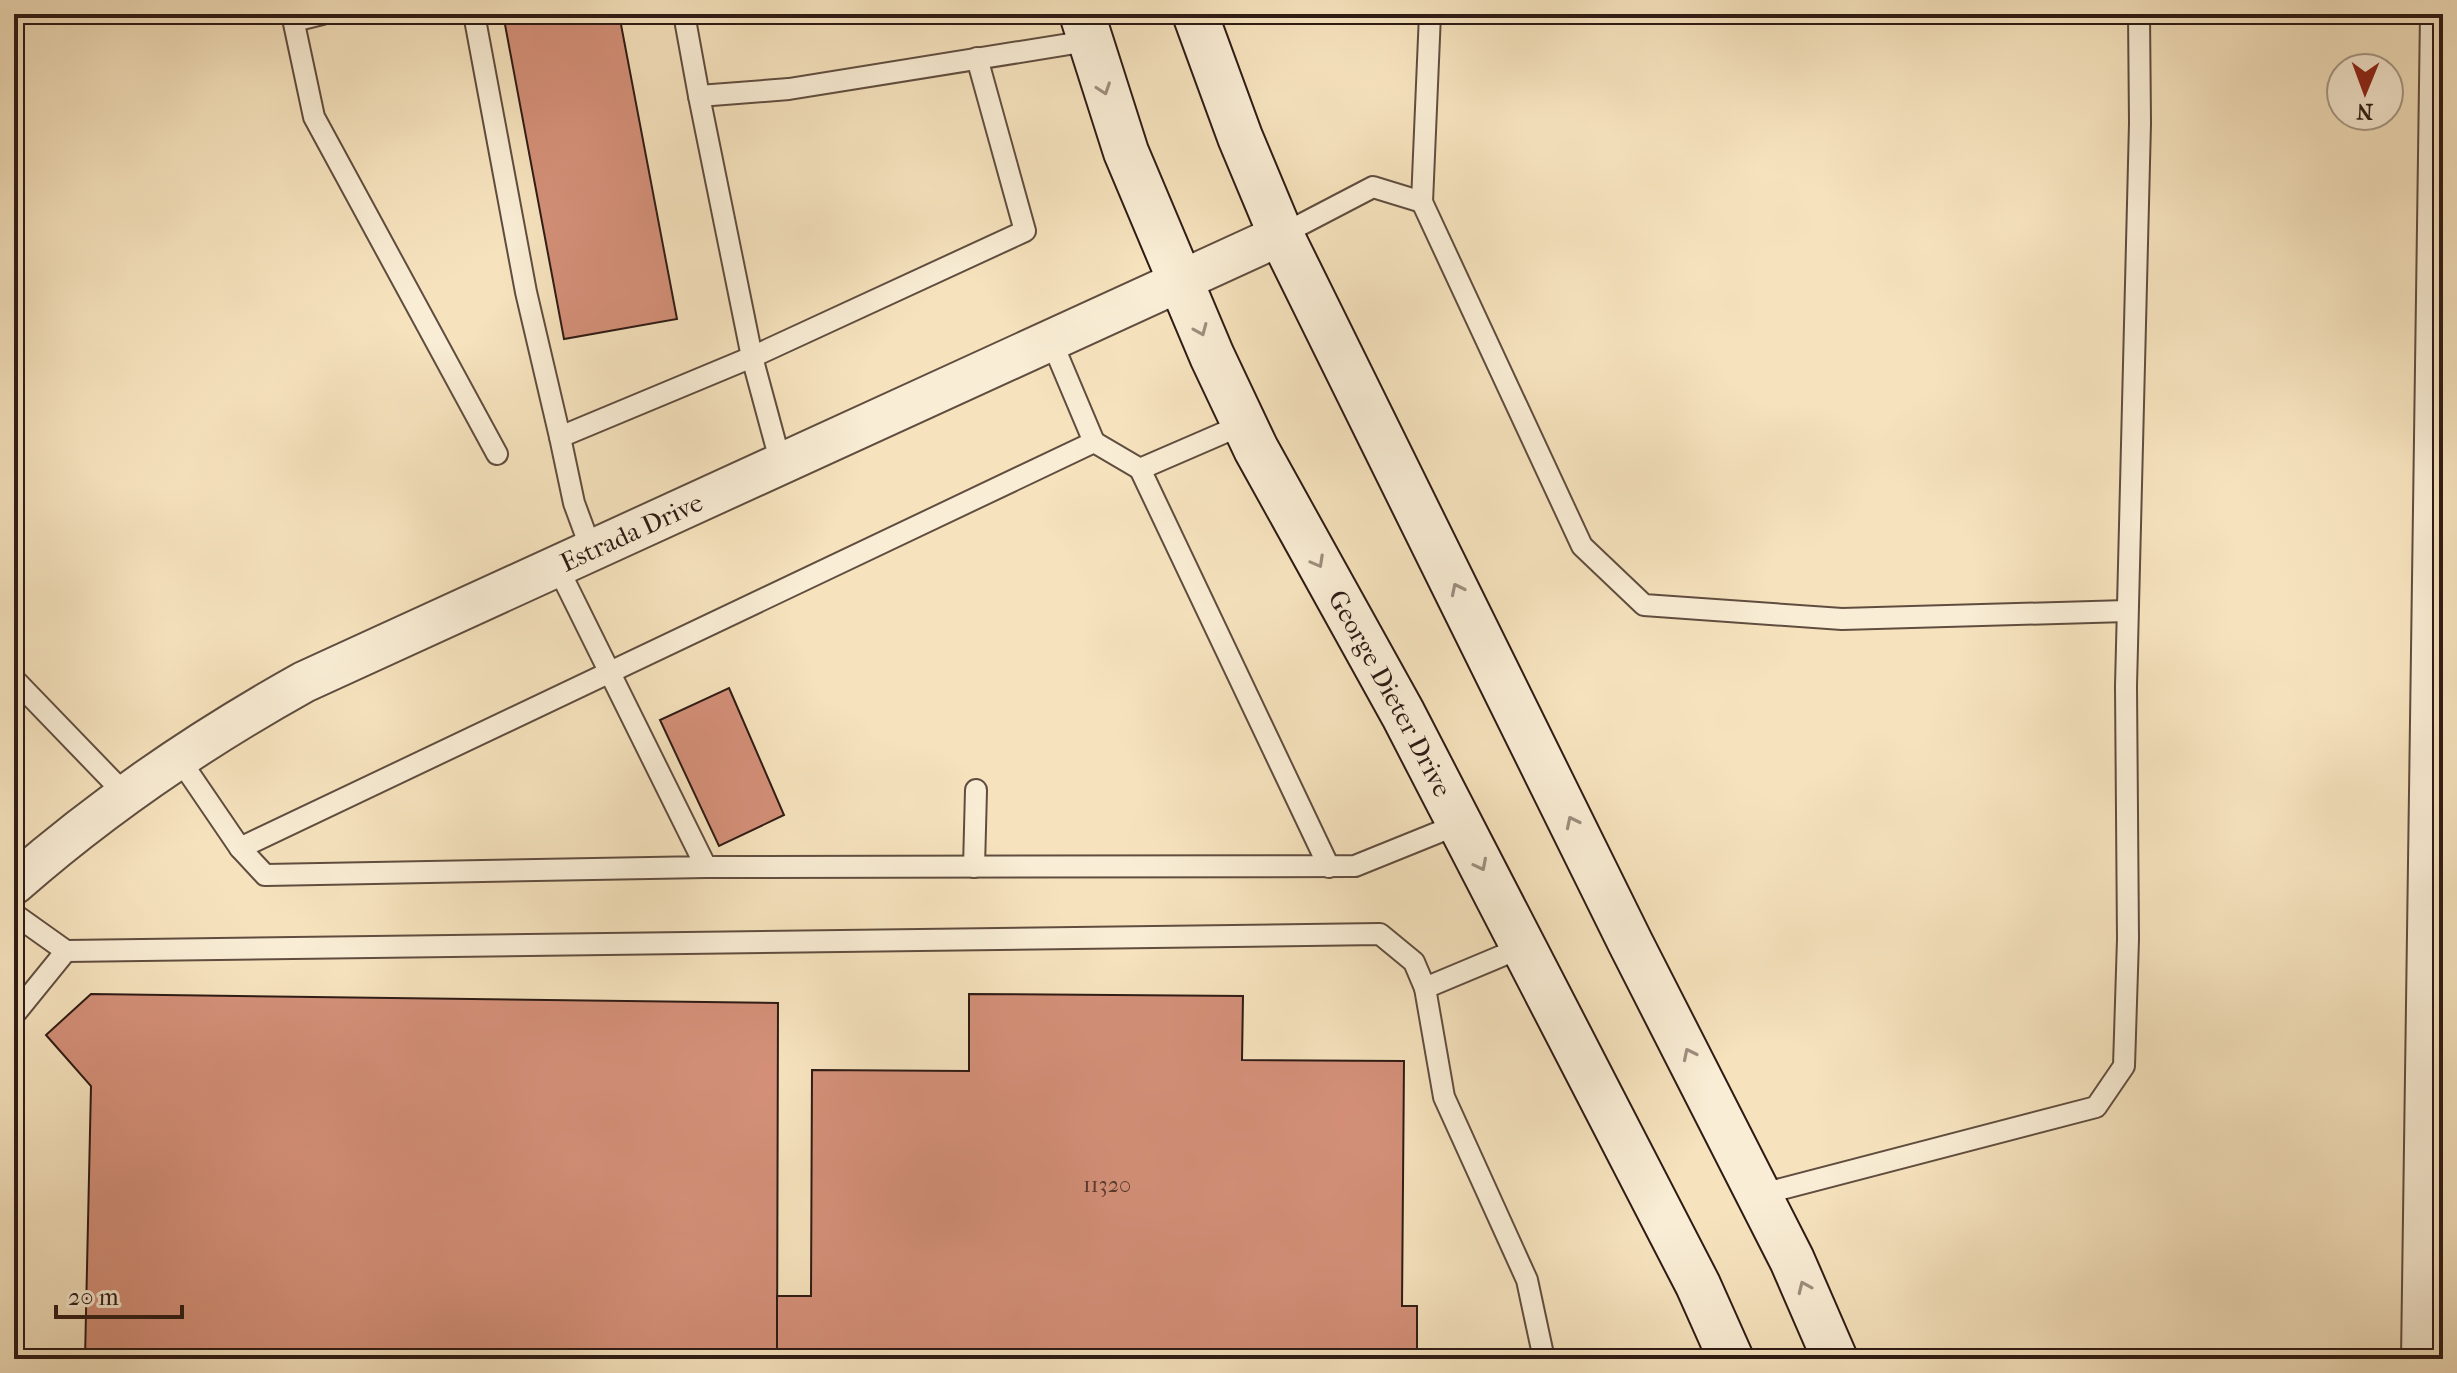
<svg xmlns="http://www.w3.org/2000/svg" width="2457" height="1373" font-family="'IM FELL French Canon',serif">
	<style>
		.building { fill: #d49079; stroke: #2e1b15; stroke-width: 2 }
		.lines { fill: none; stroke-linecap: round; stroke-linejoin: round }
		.service-casing { stroke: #604d3f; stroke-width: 24 }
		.minor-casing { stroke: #604d3f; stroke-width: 44 }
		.secondary-casing { stroke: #2e1b15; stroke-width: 48 }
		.service { stroke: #f9edd5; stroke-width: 20 }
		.minor { stroke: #f9edd5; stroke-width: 40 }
		.secondary { stroke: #f9edd5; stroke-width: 44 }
		.oneway { stroke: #9e8e7f }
		.labels { text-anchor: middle; stroke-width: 6; stroke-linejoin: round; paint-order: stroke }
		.number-label { font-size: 22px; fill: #58382e }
		.street-label { font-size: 26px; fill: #2e1b15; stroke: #f9edd5 }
	</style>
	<rect width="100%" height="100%" fill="#f6e3be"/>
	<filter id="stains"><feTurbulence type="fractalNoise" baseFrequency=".0025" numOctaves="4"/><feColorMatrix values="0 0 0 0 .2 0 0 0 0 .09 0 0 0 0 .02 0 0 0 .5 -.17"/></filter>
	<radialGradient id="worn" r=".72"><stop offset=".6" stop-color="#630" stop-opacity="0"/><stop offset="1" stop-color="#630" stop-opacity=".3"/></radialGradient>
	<g class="building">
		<path d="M503,14H619L677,319L564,339Z"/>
		<path d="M729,688L784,815L719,846L660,720Z"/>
		<path d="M91,994L778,1003L777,1359H85L91,1086L46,1035Z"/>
		<path d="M969,994L1243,996L1242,1060L1404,1061L1402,1306H1417V1359H777V1296H811L812,1070L969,1071Z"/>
	</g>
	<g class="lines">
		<g class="service-casing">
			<g id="service">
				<path d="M292,14L314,117L497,454"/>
				<path d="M474,14L526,292L560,437"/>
				<path d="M684,14L699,96"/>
				<path d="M294,21L322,14"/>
				<path d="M1422,202L1430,14"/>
				<path d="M1281,235L1373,187L1422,202L1582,546L1644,605L1842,619L2127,611"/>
				<path d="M1051,340L1094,442"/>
				<path d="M781,464L752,357L699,96L789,89L1088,41"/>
				<path d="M1140,469L1329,867"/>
				<path d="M591,549L574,503L560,437L752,357L1025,231L977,58"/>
				<path d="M14,679L125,794"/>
				<path d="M178,757L240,848L1094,442L1140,469L1244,424"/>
				<path d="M240,848L265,875L706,867L556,564"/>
				<path d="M706,867L1355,866L1459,824"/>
				<path d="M974,867L976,790"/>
				<path d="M14,914L66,951L1380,934L1414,962L1425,988L1523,947"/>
				<path d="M1425,988L1444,1097L1527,1280L1544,1359"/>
				<path d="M14,1015L66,951"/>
				<path d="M1758,1195L2096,1107L2124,1066L2128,939L2126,686L2140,123L2139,14"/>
			</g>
		</g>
		<g class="minor-casing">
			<g id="minor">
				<path id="s1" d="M14,884C104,805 200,740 304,682L1281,235"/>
				<path d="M2422,1359L2441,14"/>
			</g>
		</g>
		<g class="secondary-casing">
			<g id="secondary">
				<path id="s2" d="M1082,14L1126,152L1212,356L1256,449L1403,714L1698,1285L1731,1359"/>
				<path d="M1195,14L1240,137L1281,235L1631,944L1792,1260L1835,1359"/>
			</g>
		</g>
		<use href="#service" class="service"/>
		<use href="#minor" class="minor"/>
		<use href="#secondary" class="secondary"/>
	</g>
	<defs><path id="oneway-chevron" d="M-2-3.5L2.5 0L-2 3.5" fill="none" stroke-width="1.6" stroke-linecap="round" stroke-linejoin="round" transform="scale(2)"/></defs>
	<g class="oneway">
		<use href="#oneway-chevron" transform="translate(1104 89) rotate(71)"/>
		<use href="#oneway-chevron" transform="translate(1201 330) rotate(67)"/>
		<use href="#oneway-chevron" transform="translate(1318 562) rotate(61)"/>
		<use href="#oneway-chevron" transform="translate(1457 589) rotate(-116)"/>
		<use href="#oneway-chevron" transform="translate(1572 822) rotate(-116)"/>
		<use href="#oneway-chevron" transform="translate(1481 865) rotate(63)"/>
		<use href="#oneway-chevron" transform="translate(1689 1054) rotate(-116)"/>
		<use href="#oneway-chevron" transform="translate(1804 1287) rotate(-114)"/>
	</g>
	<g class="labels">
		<g class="number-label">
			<text x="1107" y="1192">11320</text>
		</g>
		<g class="street-label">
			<text dy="9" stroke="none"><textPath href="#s1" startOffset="714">Estrada Drive</textPath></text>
			<text dy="9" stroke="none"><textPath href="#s2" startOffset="748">George Dieter Drive</textPath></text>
		</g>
	</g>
	<rect width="2457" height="1373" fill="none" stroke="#f6e3be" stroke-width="48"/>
	<rect x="16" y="16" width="2425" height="1341" fill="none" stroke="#2e1b15" stroke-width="4"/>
	<rect x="24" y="24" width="2409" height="1325" fill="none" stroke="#2e1b15" stroke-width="2"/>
	<g transform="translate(2365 92) rotate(181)"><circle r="38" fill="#f9edd5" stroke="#a89988" stroke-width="2"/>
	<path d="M0-6L14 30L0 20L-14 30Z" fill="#8f2418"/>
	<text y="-12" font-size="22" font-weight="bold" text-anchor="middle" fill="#2e1b15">N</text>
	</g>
	<path d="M56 1305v12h126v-12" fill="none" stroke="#2e1b15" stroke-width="4"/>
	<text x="68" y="1305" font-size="24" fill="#2e1b15" stroke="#f9edd5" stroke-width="6" paint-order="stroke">20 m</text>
	<rect width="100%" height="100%" filter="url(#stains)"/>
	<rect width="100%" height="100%" fill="url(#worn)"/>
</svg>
